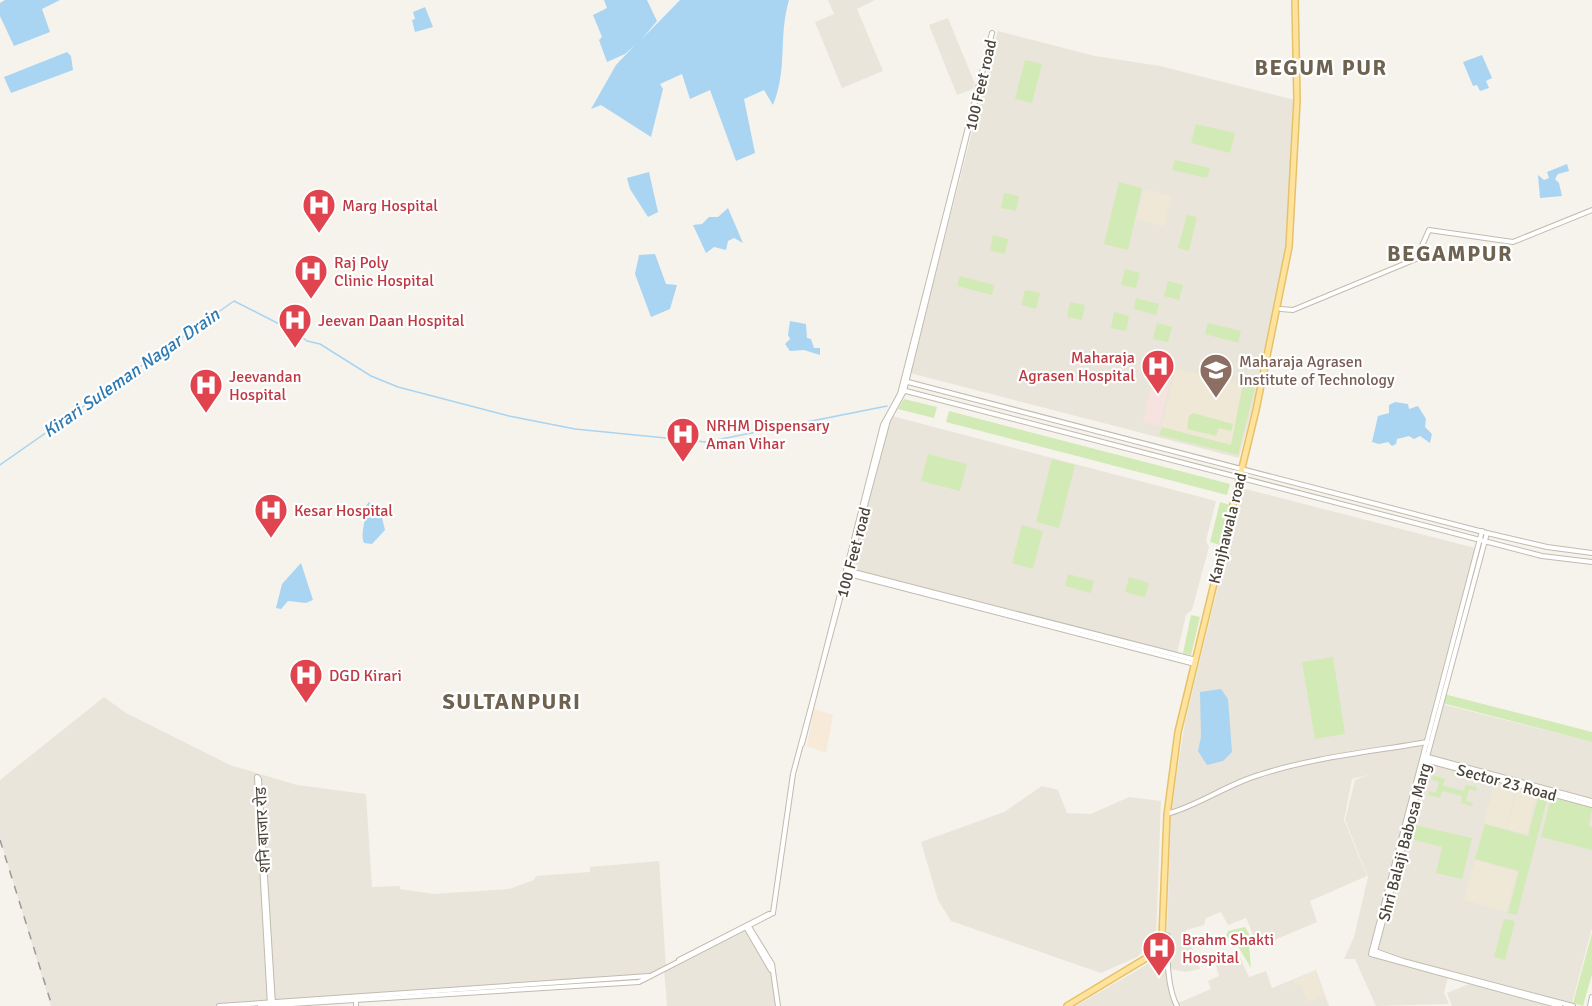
<svg xmlns="http://www.w3.org/2000/svg" width="1592" height="1006" font-family="Signika,'Noto Sans Devanagari',sans-serif">
	<style>
		.residential { fill: #eae5da }
		.commercial { fill: #f7ead8 }
		.education { fill: #efe8d6 }
		.medical { fill: #f6e3e0 }
		.green { fill: #d2eab5 }
		.water { fill: #a9d4f2 }
		.lines { fill: none; stroke-linecap: round; stroke-linejoin: round }
		.stream { stroke: #a9d4f2; stroke-width: 1.5 }
		.minor-casing { stroke: #c2bbae; stroke-width: 6 }
		.major-casing { stroke: #e6c16a; stroke-width: 8 }
		.minor { stroke: #fff; stroke-width: 4 }
		.major { stroke: #ffe39c; stroke-width: 5 }
		.rail { stroke: #9a9a9a; stroke-width: 1.5; stroke-dasharray: 8 8; stroke-linecap: butt }
		.labels { text-anchor: middle; stroke-width: 4.5; stroke-linejoin: round; paint-order: stroke }
		.street-label { font-size: 16px; fill: #4b4439; stroke: #fff }
		.health-label { font-size: 16px; fill: #be3a42; stroke: #fff; text-anchor: start }
		.education-label { font-size: 16px; fill: #785e54; stroke: #fff; text-anchor: start }
		.water-label { font-size: 18px; font-style: italic; fill: #2e7ab2; stroke: #fff }
		.district-label { font-size: 22px; font-weight: bold; letter-spacing: 1.5px; fill: #6e6250; stroke: #fff }
	</style>
	<rect width="100%" height="100%" fill="#f6f3ec"/>
	<g class="residential">
		<path d="M828,0H875L857,9L883,71L842,88L815,22L834,14Z"/>
		<path d="M948,18L975,84L973,89L957,95L929,25Z"/>
		<path d="M998,31L1095,56L1160,66L1295,100L1285,259L1261,375L1239,458L910,373Z"/>
		<path d="M892,416L1216,501L1206,541L1209,547L1192,610L1186,615L1177,654L850,569Z"/>
		<path d="M1242,488L1475,548L1434,702L1592,742V928L1572,1003L1450,970L1444,993L1449,1004L1376,1006L1355,959H1344L1354,937L1368,877L1345,820L1355,780L1368,775L1352,779L1344,820L1367,876L1310,901L1317,922L1258,947L1246,918L1228,925L1221,912L1206,918L1204,925L1186,930L1200,969L1186,972L1170,969L1171,940L1167,930L1171,815L1176,779L1185,722Z"/>
		<path d="M104,697L126,713L230,765L297,785L366,794L372,887L400,886V889L434,894L509,889L534,880L536,876L590,872V867L659,861L666,967L745,925L768,960L774,982L776,1006H667L664,969L644,980L263,1006H51L0,839V780Z"/>
		<path d="M1042,786L1058,790L1067,813L1091,814L1129,797L1161,801L1156,939L1137,957L1101,973L951,921L938,900L921,842L1004,812Z"/>
		<path d="M1166,938L1171,999L1176,1006H1076L1146,965L1157,956Z"/>
		<path d="M1238,953L1249,977L1266,971L1272,988L1316,970L1329,1006H1181L1178,1003L1211,989L1208,981L1219,976L1215,962Z"/>
		<path d="M1469,984L1513,996L1549,1006H1452L1447,993Z"/>
	</g>
	<path class="commercial" d="M814,709L833,715L826,753L807,746Z"/>
	<g class="education">
		<path d="M1144,189L1171,196L1164,226L1136,219Z"/>
		<path d="M1176,368L1255,388L1238,455L1159,435Z"/>
		<path d="M1495,782L1516,787L1506,829L1484,823Z"/>
		<path d="M1518,788L1537,793L1527,834L1507,829Z"/>
		<path d="M1475,860L1517,872L1506,912L1464,900Z"/>
		<path d="M1315,971L1325,996L1308,1002L1301,984L1295,986L1292,981Z"/>
	</g>
	<path class="medical" d="M1156,364L1174,368L1159,426L1143,422Z"/>
	<g class="green">
		<path d="M1025,60L1042,64L1032,103L1015,99Z"/>
		<path d="M1196,124L1235,133L1230,153L1191,143Z"/>
		<path d="M1175,160L1210,168L1207,178L1172,170Z"/>
		<path d="M1119,182L1142,188L1128,250L1104,244Z"/>
		<path d="M1004,193L1019,196L1016,211L1001,208Z"/>
		<path d="M1187,215L1197,217L1189,251L1178,248Z"/>
		<path d="M993,235L1008,239L1005,254L990,251Z"/>
		<path d="M1125,269L1140,273L1136,288L1121,285Z"/>
		<path d="M960,276L994,285L992,295L957,286Z"/>
		<path d="M1168,281L1183,285L1179,300L1164,296Z"/>
		<path d="M1025,290L1040,293L1036,309L1021,305Z"/>
		<path d="M1136,298L1159,304L1156,315L1134,309Z"/>
		<path d="M1070,302L1085,305L1082,320L1067,317Z"/>
		<path d="M1114,312L1129,316L1126,331L1111,328Z"/>
		<path d="M1157,323L1172,327L1168,342L1153,339Z"/>
		<path d="M1208,323L1241,331L1238,343L1205,334Z"/>
		<path d="M1243,384L1255,388L1238,455L1159,435L1162,427L1231,445Z"/>
		<path d="M904,399L937,407L934,418L898,409Z"/>
		<path d="M949,411L1230,484L1227,495L946,422Z"/>
		<path d="M1193,413L1233,424L1231,431L1219,428L1216,436L1187,429L1189,416Z"/>
		<path d="M928,454L967,464L960,491L921,481Z"/>
		<path d="M1052,459L1075,465L1059,528L1036,522Z"/>
		<path d="M1220,502L1230,505L1220,545L1210,542Z"/>
		<path d="M1022,525L1043,531L1033,569L1012,563Z"/>
		<path d="M1068,574L1094,581L1091,593L1065,586Z"/>
		<path d="M1129,577L1149,583L1145,597L1125,592Z"/>
		<path d="M1191,615L1200,617L1191,655L1183,653Z"/>
		<path d="M1333,657L1345,734L1315,739L1302,662Z"/>
		<path d="M1444,694L1592,732V742L1442,703Z"/>
		<path d="M1433,775L1445,779L1443,786L1463,791L1466,785L1477,787L1476,791L1469,789L1466,801L1473,803L1472,806L1461,803L1462,796L1442,791L1440,798L1428,795L1429,791L1436,793L1439,782L1432,780Z"/>
		<path d="M1539,794L1548,796L1517,915L1508,913L1519,871L1475,859L1485,824L1528,836Z"/>
		<path d="M1551,797L1592,808L1589,826L1592,828V850L1541,837Z"/>
		<path d="M1410,824L1472,838L1462,879L1436,873L1442,847L1407,838Z"/>
		<path d="M1504,919L1515,921L1505,960L1494,957Z"/>
		<path d="M1245,927L1253,941L1249,946L1251,968L1236,943L1226,936L1228,931Z"/>
		<path d="M1592,933V974L1583,1006L1573,1003Z"/>
	</g>
	<g class="water">
		<path d="M5,0H60L42,9L50,32L14,46L0,16V3Z"/>
		<path d="M604,0H647L657,21L642,39L680,0H789C778,37 788,69 773,105L764,90L744,99L755,153L736,161L710,90L690,99L682,74L660,84L663,89L651,137L601,105L591,109L616,65L635,45L625,54L607,62L599,40L602,37L593,15L607,8Z"/>
		<path d="M425,7L433,27L415,32L412,20L415,19L413,12Z"/>
		<path d="M67,52L71,56L73,70L11,93L4,77Z"/>
		<path d="M1482,55L1492,78L1486,81L1489,88L1480,91L1477,85L1473,86L1463,62Z"/>
		<path d="M1567,164L1569,171L1558,174L1555,179L1559,183L1562,196L1540,198L1538,175L1544,180L1549,178L1547,172Z"/>
		<path d="M649,172L658,212L648,217L630,189L627,178Z"/>
		<path d="M728,208L743,243L734,238L728,241L726,250L714,247L706,253L693,225L702,224L709,217H718Z"/>
		<path d="M655,254L666,284L677,285L670,309L651,317L635,274L639,255Z"/>
		<path d="M790,321L806,324L807,338L811,339L814,348H820V355L804,350L790,351L785,344L790,339L788,335Z"/>
		<path d="M1395,402L1408,404L1409,409L1418,406L1426,419L1425,427L1432,434L1430,443L1420,436L1414,439L1409,436L1397,439L1396,444L1392,446L1388,442L1379,444L1372,442L1378,416L1389,413V405Z"/>
		<path d="M369,502L380,510L385,530L372,544L364,543C359,530 369,519 363,509Z"/>
		<path d="M301,563L313,600L306,603L288,601L281,609L276,608L282,584Z"/>
		<path d="M1221,689L1228,699L1232,752L1223,761L1207,765L1198,751L1201,737L1200,692Z"/>
	</g>
	<g class="lines">
		<path class="stream" d="M0,465L234,301L295,332L307,341L320,344L371,376L398,387L509,416L575,429L706,442L887,406"/>
		<g class="minor-casing">
			<g id="minor">
				<path d="M1281,309L1293,310L1416,259L1429,230L1513,242L1592,210"/>
				<path d="M904,381L1487,533L1547,547L1592,553"/>
				<path d="M902,390L1542,556L1592,562"/>
				<path d="M1482,531L1371,954L1560,1006"/>
				<path d="M1487,533L1375,951L1403,961L1573,1006"/>
				<path d="M846,570L1196,660"/>
				<path d="M845,573L1195,664"/>
				<path d="M1424,756L1592,801"/>
				<path d="M1425,760L1592,805"/>
				<path d="M1170,813C1201,804 1228,784 1259,775C1314,757 1370,752 1427,742"/>
				<path d="M773,913L793,774L888,420L904,391L992,33L900,394L883,425L802,744"/>
				<path d="M748,925L772,964L778,1006"/>
				<path d="M746,927L771,970"/>
				<path d="M1162,933L1168,936C1171,943 1169,947 1168,954C1167,969 1170,993 1177,1006"/>
				<path d="M679,960L769,914"/>
				<path d="M356,998V1006"/>
				<path d="M270,1005L257,777L259,779L273,1005"/>
				<path d="M219,1006L649,976"/>
				<path d="M260,1006L639,982L773,913"/>
				<path d="M1590,1006L1592,997"/>
			</g>
		</g>
		<g class="major-casing">
			<path id="major" d="M1067,1006L1148,957L1162,937L1167,815L1178,732L1256,410L1289,247L1297,100L1295,0"/>
		</g>
		<use href="#minor" class="minor"/>
		<use href="#major" class="major"/>
		<path class="rail" d="M0,840L52,1006"/>
	</g>
	<defs>
		<g id="hospital-pin" transform="scale(1.725)"><path d="M0 17L-7.5 6A9.5 9.5 0 1 1 7.5 6Z" fill="#e0444e" stroke="#fff"/><path d="M-5-5h3v3.5h4V-5h3V5h-3V1.5h-4V5h-3Z" fill="#fff"/></g>
		<g id="university-pin" transform="scale(1.725)"><path d="M0 17L-7.5 6A9.5 9.5 0 1 1 7.5 6Z" fill="#8d6e63" stroke="#fff"/><path d="M0-5L7-2L0 1L-7-2ZM-4 1L0 2.5L4 1V4Q0 6-4 4Z" fill="#fff"/></g>
	</defs>
	<g fill-rule="evenodd">
		<use href="#hospital-pin" x="319" y="205"/>
		<use href="#hospital-pin" x="311" y="271"/>
		<use href="#hospital-pin" x="295" y="320"/>
		<use href="#hospital-pin" x="1158" y="366"/>
		<use href="#university-pin" x="1216" y="370"/>
		<use href="#hospital-pin" x="206" y="385"/>
		<use href="#hospital-pin" x="683" y="434"/>
		<use href="#hospital-pin" x="271" y="510"/>
		<use href="#hospital-pin" x="306" y="675"/>
		<use href="#hospital-pin" x="1159" y="948"/>
	</g>
	<g class="labels">
		<g class="street-label">
			<text transform="translate(980 85) rotate(-77)" y="6">100 Feet road</text>
			<text transform="translate(1227 528) rotate(-76)" y="6">Kanjhawala road</text>
			<text transform="translate(853 552) rotate(-75)" y="6">100 Feet road</text>
			<text transform="translate(1507 782) rotate(15)" y="6">Sector 23 Road</text>
			<text transform="translate(262 830) rotate(-93)" y="6">शनि बाजार रोड</text>
			<text transform="translate(1404 842) rotate(-75)" y="6">Shri Balaji Babosa Marg</text>
		</g>
		<g class="health-label">
			<text x="342" y="211">Marg Hospital</text>
			<text x="334" y="268">Raj Poly<tspan x="334" dy="18">Clinic Hospital</tspan></text>
			<text x="318" y="326">Jeevan Daan Hospital</text>
			<text x="1135" y="363" text-anchor="end">Maharaja<tspan x="1135" dy="18">Agrasen Hospital</tspan></text>
			<text x="229" y="382">Jeevandan<tspan x="229" dy="18">Hospital</tspan></text>
			<text x="706" y="431">NRHM Dispensary<tspan x="706" dy="18">Aman Vihar</tspan></text>
			<text x="294" y="516">Kesar Hospital</text>
			<text x="329" y="681">DGD Kirari</text>
			<text x="1182" y="945">Brahm Shakti<tspan x="1182" dy="18">Hospital</tspan></text>
		</g>
		<g class="education-label">
			<text x="1239" y="367">Maharaja Agrasen<tspan x="1239" dy="18">Institute of Technology</tspan></text>
		</g>
		<g class="water-label">
			<text transform="translate(131 373) rotate(-35)" y="6">Kirari Suleman Nagar Drain</text>
		</g>
		<g class="district-label">
			<text x="1321" y="75">BEGUM PUR</text>
			<text x="1450" y="261">BEGAMPUR</text>
			<text x="512" y="709">SULTANPURI</text>
		</g>
	</g>
</svg>
